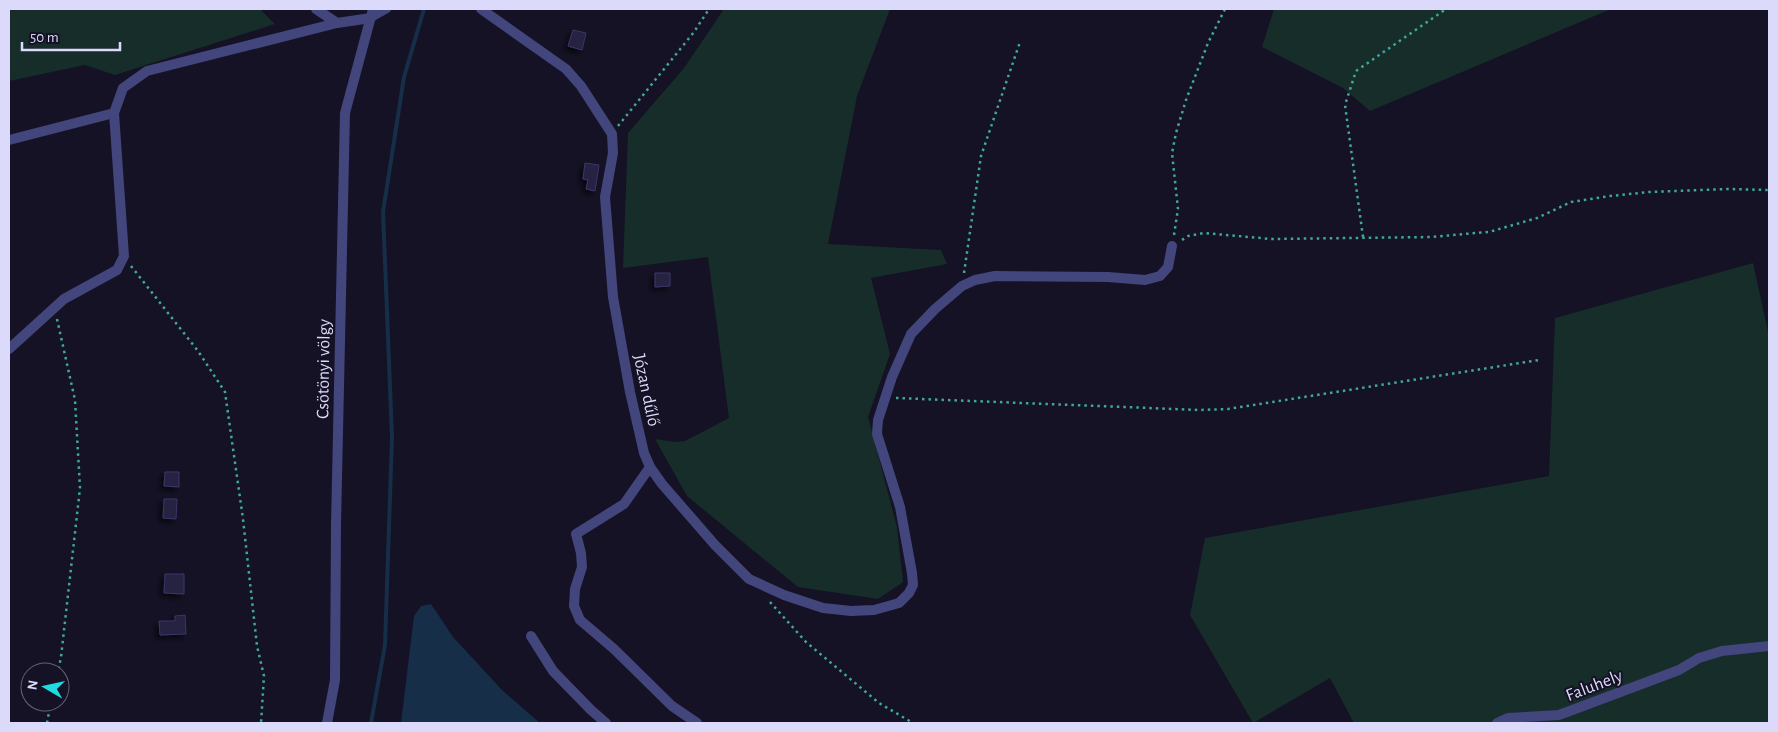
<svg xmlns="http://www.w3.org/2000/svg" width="1778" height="732" font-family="'Alegreya Sans',sans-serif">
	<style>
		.green { fill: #162d2a }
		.water { fill: #172e48 }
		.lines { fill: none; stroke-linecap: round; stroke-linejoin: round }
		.stream { stroke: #172e48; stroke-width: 4 }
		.building { fill: #252042; stroke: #3c366b; filter: url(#shadow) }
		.path { stroke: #3fa89a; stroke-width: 2.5; stroke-dasharray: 2.5 4; stroke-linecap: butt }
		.service { stroke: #43457d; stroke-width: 8 }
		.minor { stroke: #43457d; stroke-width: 10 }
		.labels { text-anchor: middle; stroke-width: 4; stroke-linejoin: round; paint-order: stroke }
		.street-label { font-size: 18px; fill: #dbdafa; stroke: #141224 }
	</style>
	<defs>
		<filter id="shadow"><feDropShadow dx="-3.5" dy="3.5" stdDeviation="2.5" flood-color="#0009"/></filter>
	</defs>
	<rect width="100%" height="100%" fill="#141224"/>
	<g class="green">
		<path d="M9,9H260L275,24L115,75L85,65L9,81Z"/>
		<path d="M724,9H890L857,96L828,244L941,250L947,264L871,278L890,354L868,417L897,527L903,582L878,599L798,587L687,496L655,439L675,442L685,441L729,418L708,257L623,268L628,133L684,68Z"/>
		<path d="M1274,9H1611L1370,111L1343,88L1262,47Z"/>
		<path d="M1753,263L1769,336V723H1527L1525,716L1510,723H1354L1330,678L1253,723L1190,615L1205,538L1549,476L1555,318Z"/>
	</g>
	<path class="water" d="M431,604L453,637L503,691L540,723H401L414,616L421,606Z"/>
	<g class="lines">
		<path class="stream" d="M371,723L385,645L392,437L383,212L404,77L424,9"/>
	</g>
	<g class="building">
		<path d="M573,30L586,33L582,50L568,46Z"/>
		<path d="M585,163L599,165L595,191L586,189L588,180L583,179Z"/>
		<path d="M655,273H670V286L655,287Z"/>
		<path d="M165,472H179V487L164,486Z"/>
		<path d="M164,499H177L176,519L163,518Z"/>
		<path d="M165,574H184V594L164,593Z"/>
		<path d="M185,615L186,634L160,635L159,621H175V616Z"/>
	</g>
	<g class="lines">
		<g class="path">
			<path d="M618,126L694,32L709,9"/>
			<path d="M1174,235L1178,209L1172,153L1176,133L1186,100L1208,43L1225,9"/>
			<path d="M1363,237L1345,105L1356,71L1446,9"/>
			<path d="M1182,240L1188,236L1204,233L1271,239L1432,237L1464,234L1489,232L1537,218L1571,202L1610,196L1649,192L1729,189L1769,190"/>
			<path d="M131,266L198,351L225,392L243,519L257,646L264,676L261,723"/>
			<path d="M964,273L981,156L1020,42"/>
			<path d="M57,319L75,400L80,488L61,657L58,672"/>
			<path d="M896,398L1199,410L1228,409L1539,360"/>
			<path d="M770,602L806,642L879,703L913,723"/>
			<path d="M47,723L51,702"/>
		</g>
		<path class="service" d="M371,18L387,9"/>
		<g class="minor">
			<path d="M316,9L337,23"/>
			<path d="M481,9L566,69L581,86L612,134L613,153L605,197L613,297L630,392L644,453L650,467L662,484L715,545L749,579L784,595L823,608L851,611L874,610L899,603L909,593L913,585L912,573L900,507L877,434L878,420L892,377L911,334L935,309L962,286L975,280L995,276L1108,277L1145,280L1160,276L1168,267L1172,246"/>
			<path d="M9,140L114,113"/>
			<path d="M9,349L64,299L117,270L124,256L114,113L123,88L147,71L337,23L371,18"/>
			<path d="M650,467L624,504L576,534L581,553L582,567L575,589L574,606L580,620L614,649L672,706L697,723"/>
			<path d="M531,636L553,671L591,710L606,723"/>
			<path d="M327,723L335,680L336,524L345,113L373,9"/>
			<path d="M1497,723L1508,718L1559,715L1679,670L1699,658L1722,651L1769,646"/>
		</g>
	</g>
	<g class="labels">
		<g class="street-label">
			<text transform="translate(323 369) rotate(-89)" y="6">Csötönyi völgy</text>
			<text transform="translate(647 390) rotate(78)" y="6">Józan dűlő</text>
			<text transform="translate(1594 685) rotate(-21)" y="6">Faluhely</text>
		</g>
	</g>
	<rect width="1778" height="732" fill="none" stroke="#dbdafa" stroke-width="20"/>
	<g transform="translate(45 687) rotate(279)"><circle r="24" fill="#141224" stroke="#64627a"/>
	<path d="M0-4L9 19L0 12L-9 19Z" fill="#1fdce1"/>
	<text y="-8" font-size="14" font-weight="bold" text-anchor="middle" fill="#dbdafa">N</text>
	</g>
	<path d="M22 42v8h98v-8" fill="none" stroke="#dbdafa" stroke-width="2.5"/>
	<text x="30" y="42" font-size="15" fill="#dbdafa" stroke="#141224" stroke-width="4" paint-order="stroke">50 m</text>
</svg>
